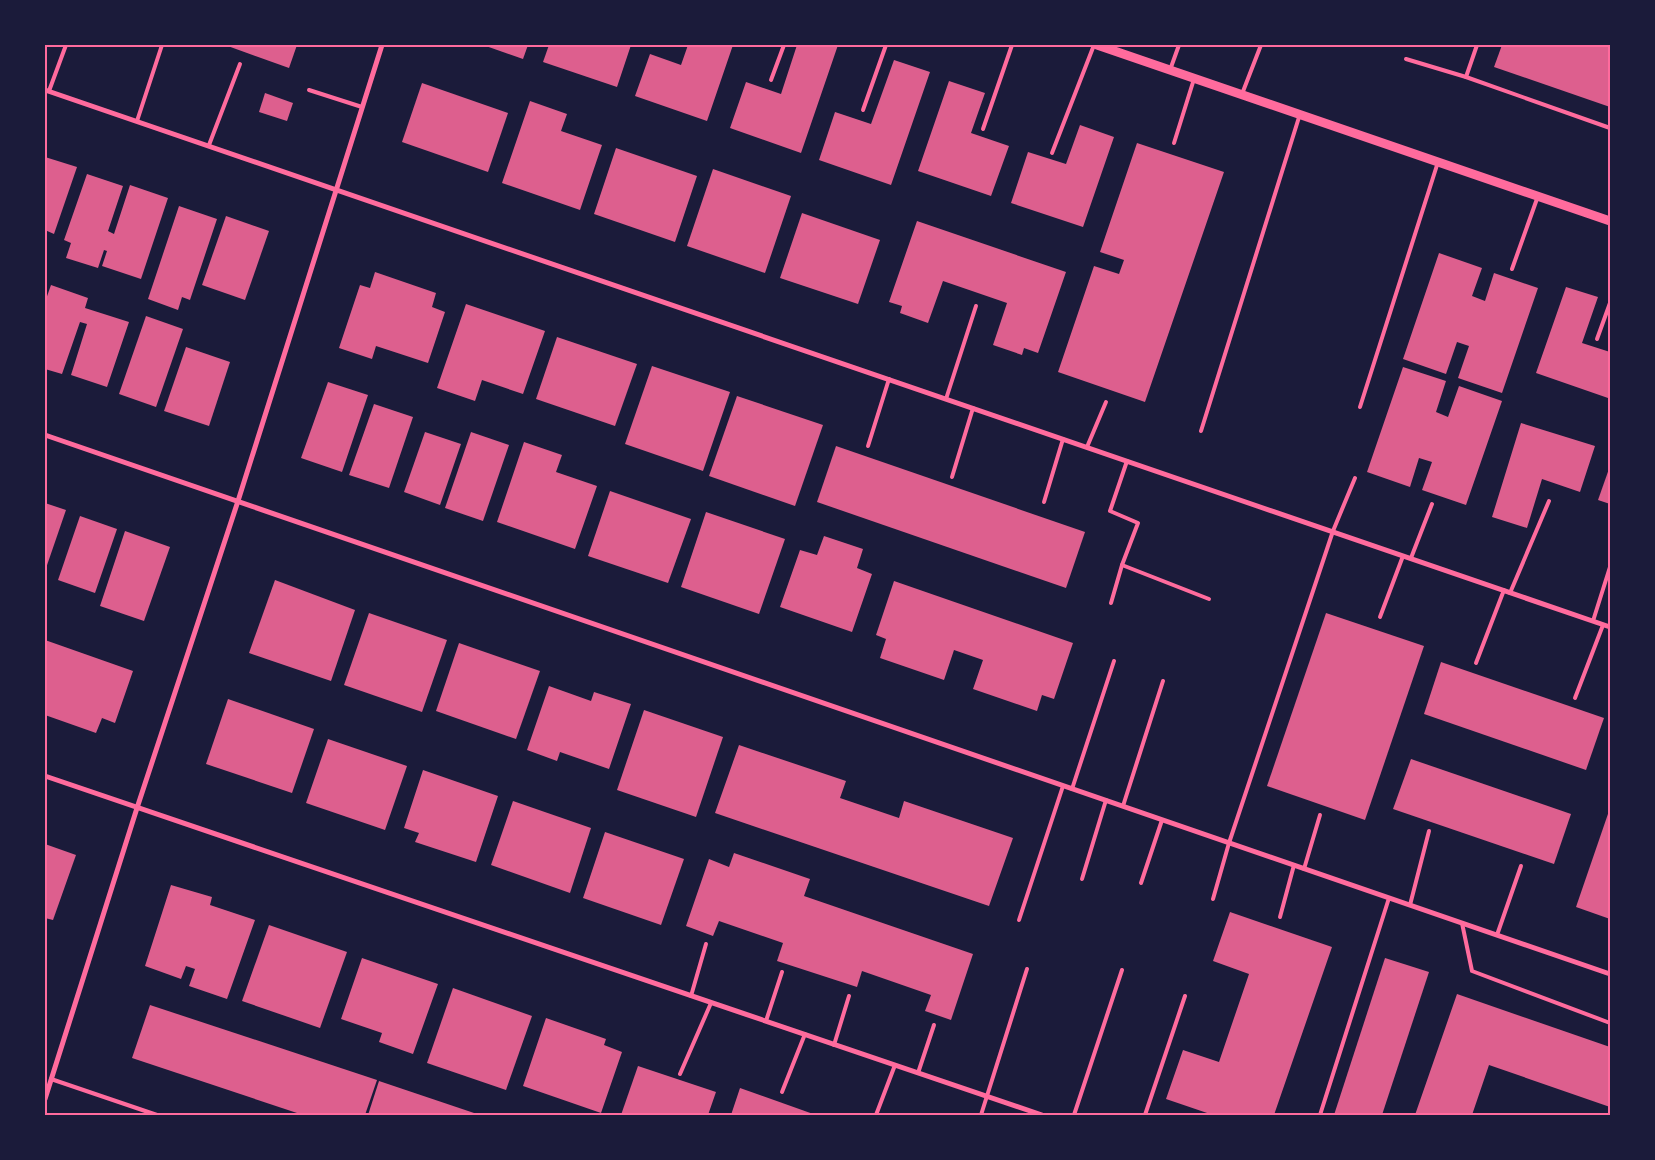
<svg xmlns="http://www.w3.org/2000/svg" width="1655" height="1160" font-family="Helvetica,sans-serif">
	<style>
		.building { fill: #dd5f8e }
		.lines { fill: none; stroke-linecap: round; stroke-linejoin: round }
		.service { stroke: #ff6b9d; stroke-width: 4 }
		.minor { stroke: #ff6b9d; stroke-width: 5 }
		.tertiary { stroke: #ff6b9d; stroke-width: 9 }
		.neatline { fill: none; stroke: #ff6b9d; stroke-width: 2 }
	</style>
	<rect width="100%" height="100%" fill="#1b1b3a"/>
	<g class="building">
		<path d="M225,45H297L289,68Z"/>
		<path d="M483,45H528L523,59Z"/>
		<path d="M549,45H631L617,87L543,62Z"/>
		<path d="M688,45H733L707,121L635,96L650,54L681,65Z"/>
		<path d="M797,45H838L801,153L730,128L746,82L781,94Z"/>
		<path d="M1502,45H1610V107L1494,67Z"/>
		<path d="M894,60L930,72L891,185L819,160L835,112L871,124Z"/>
		<path d="M949,81L985,93L971,133L1009,146L991,196L918,171Z"/>
		<path d="M422,83L508,113L488,172L402,142Z"/>
		<path d="M265,93L293,103L287,121L259,112Z"/>
		<path d="M530,101L567,114L561,131L602,145L580,210L502,183Z"/>
		<path d="M1080,125L1114,137L1083,227L1011,203L1028,152L1066,164Z"/>
		<path d="M1137,143L1224,172L1145,402L1058,372L1094,266L1119,274L1124,260L1100,252Z"/>
		<path d="M616,148L697,176L675,242L594,214Z"/>
		<path d="M45,157L77,167L54,234L45,230Z"/>
		<path d="M713,169L791,196L765,273L687,246Z"/>
		<path d="M87,174L123,186L108,231L114,234L130,185L168,198L141,279L102,266L107,251L104,250L98,268L66,258L71,243L64,240Z"/>
		<path d="M179,206L217,219L190,300L182,297L178,310L148,299Z"/>
		<path d="M802,213L880,240L858,304L780,278Z"/>
		<path d="M226,216L269,231L245,300L202,285Z"/>
		<path d="M917,221L1066,272L1038,353L1024,348L1022,355L993,345L1007,303L943,281L928,323L900,313L902,306L889,302Z"/>
		<path d="M1439,253L1482,268L1472,296L1485,301L1494,273L1538,288L1502,393L1458,378L1469,346L1457,342L1446,374L1403,359Z"/>
		<path d="M375,272L436,293L432,307L445,312L428,363L376,346L372,359L339,348L360,285L370,288Z"/>
		<path d="M51,285L88,298L85,308L129,322L107,387L71,375L87,324L80,322L62,374L45,369V302Z"/>
		<path d="M1566,287L1598,297L1582,343L1610,352V392L1608,398L1536,373Z"/>
		<path d="M466,304L545,331L523,394L482,380L475,401L437,388Z"/>
		<path d="M146,316L183,329L156,407L119,394Z"/>
		<path d="M557,337L637,364L615,426L536,399Z"/>
		<path d="M186,347L230,362L209,426L164,411Z"/>
		<path d="M652,366L730,392L703,471L625,444Z"/>
		<path d="M1403,367L1446,381L1436,412L1448,417L1459,386L1502,401L1466,505L1422,490L1432,462L1419,458L1410,487L1367,472Z"/>
		<path d="M328,382L368,395L342,472L301,458Z"/>
		<path d="M737,396L823,425L795,506L709,476Z"/>
		<path d="M374,404L413,417L389,488L349,475Z"/>
		<path d="M1521,423L1595,446L1580,492L1542,479L1527,528L1492,517Z"/>
		<path d="M425,432L461,444L440,505L404,492Z"/>
		<path d="M471,432L509,445L483,521L445,508Z"/>
		<path d="M524,442L562,455L556,472L597,486L575,549L497,522Z"/>
		<path d="M836,446L1085,532L1066,588L817,502Z"/>
		<path d="M1610,466V504L1598,500Z"/>
		<path d="M610,491L691,519L668,583L588,556Z"/>
		<path d="M45,503L66,510L45,571Z"/>
		<path d="M706,512L785,539L759,614L681,587Z"/>
		<path d="M80,516L117,529L95,593L58,580Z"/>
		<path d="M125,531L170,547L144,621L100,606Z"/>
		<path d="M824,536L863,549L857,568L872,574L852,632L780,607L800,550L817,555Z"/>
		<path d="M275,580L355,610L331,681L249,653Z"/>
		<path d="M894,581L1073,643L1054,699L1042,695L1037,711L973,689L983,660L954,650L944,680L880,658L886,639L876,635Z"/>
		<path d="M369,613L447,640L422,712L344,685Z"/>
		<path d="M1326,613L1424,646L1365,820L1267,786Z"/>
		<path d="M45,640L133,671L115,723L102,718L96,733L45,715Z"/>
		<path d="M459,643L540,671L516,739L436,711Z"/>
		<path d="M1441,662L1604,718L1586,770L1424,714Z"/>
		<path d="M549,686L591,701L594,692L631,704L609,769L560,752L557,761L527,750Z"/>
		<path d="M228,699L314,729L292,793L206,764Z"/>
		<path d="M644,710L723,737L696,817L617,790Z"/>
		<path d="M328,739L407,766L385,830L306,803Z"/>
		<path d="M739,745L846,781L840,798L899,818L904,801L1013,838L989,906L715,813Z"/>
		<path d="M1411,759L1571,814L1554,864L1393,809Z"/>
		<path d="M423,770L498,796L476,862L415,842L419,833L404,828Z"/>
		<path d="M513,801L591,828L570,893L491,865Z"/>
		<path d="M1610,808V919L1576,907Z"/>
		<path d="M605,832L684,859L661,925L583,898Z"/>
		<path d="M45,844L76,855L53,920L45,918Z"/>
		<path d="M734,853L810,879L804,896L973,954L951,1020L925,1011L931,995L862,971L857,987L777,961L783,943L719,921L713,936L686,926L709,859L729,867Z"/>
		<path d="M171,885L212,897L210,905L255,920L227,999L189,986L195,969L186,966L181,979L145,966Z"/>
		<path d="M1230,912L1332,947L1274,1115H1213L1166,1099L1183,1050L1219,1062L1249,974L1213,961Z"/>
		<path d="M269,925L347,952L320,1028L242,1001Z"/>
		<path d="M362,958L438,984L413,1054L379,1042L382,1033L341,1019Z"/>
		<path d="M1385,958L1429,972L1382,1115H1334Z"/>
		<path d="M453,988L532,1016L506,1090L427,1063Z"/>
		<path d="M1457,994L1610,1047V1107L1489,1065L1472,1115H1415Z"/>
		<path d="M150,1005L377,1080L365,1115H303L132,1058Z"/>
		<path d="M546,1018L606,1039L604,1045L622,1052L601,1113L523,1086Z"/>
		<path d="M638,1066L716,1092L708,1115H621Z"/>
		<path d="M379,1081L480,1115H368Z"/>
		<path d="M740,1088L816,1115H731Z"/>
	</g>
	<g class="lines">
		<g class="service">
			<path d="M1477,45L1466,77L1610,128"/>
			<path d="M1406,59L1466,77"/>
			<path d="M1170,70L1179,45"/>
			<path d="M771,80L784,45"/>
			<path d="M309,90L362,107"/>
			<path d="M49,91L66,45"/>
			<path d="M1242,94L1261,45"/>
			<path d="M863,110L886,45"/>
			<path d="M137,121L162,45"/>
			<path d="M983,129L1012,45"/>
			<path d="M1174,143L1194,79"/>
			<path d="M209,145L240,64"/>
			<path d="M1052,153L1094,45"/>
			<path d="M1512,269L1538,196"/>
			<path d="M1597,339L1610,303"/>
			<path d="M946,399L976,306"/>
			<path d="M1360,407L1438,162"/>
			<path d="M1201,431L1300,114"/>
			<path d="M868,446L889,379"/>
			<path d="M1087,447L1106,402"/>
			<path d="M952,477L973,408"/>
			<path d="M1044,502L1063,439"/>
			<path d="M1411,558L1432,504"/>
			<path d="M1122,565L1209,599"/>
			<path d="M1510,593L1549,501"/>
			<path d="M1111,603L1122,565L1138,523L1110,511L1127,461"/>
			<path d="M1380,617L1403,556"/>
			<path d="M1593,621L1610,567"/>
			<path d="M1476,663L1504,590"/>
			<path d="M1575,698L1603,625"/>
			<path d="M1072,789L1114,661"/>
			<path d="M1123,806L1163,681"/>
			<path d="M1304,869L1320,815"/>
			<path d="M1082,879L1106,800"/>
			<path d="M1141,883L1162,820"/>
			<path d="M1213,899L1229,843L1333,531L1355,478"/>
			<path d="M1410,905L1429,831"/>
			<path d="M1280,917L1294,865"/>
			<path d="M1019,920L1063,786"/>
			<path d="M1462,923L1472,971L1610,1023"/>
			<path d="M1497,935L1521,866"/>
			<path d="M691,996L706,944"/>
			<path d="M766,1021L782,972"/>
			<path d="M834,1045L849,996"/>
			<path d="M918,1073L934,1025"/>
			<path d="M680,1074L711,1003"/>
			<path d="M51,1079L157,1115"/>
			<path d="M782,1092L805,1034"/>
			<path d="M876,1115L895,1065"/>
			<path d="M981,1115L1027,969"/>
			<path d="M1074,1115L1122,970"/>
			<path d="M1145,1115L1185,996"/>
			<path d="M1320,1115L1389,898"/>
		</g>
		<g class="minor">
			<path d="M45,90L1610,627"/>
			<path d="M45,435L1610,974"/>
			<path d="M45,776L1042,1115"/>
			<path d="M45,1099L137,808L238,501L382,45"/>
		</g>
		<path class="tertiary" d="M1097,45L1610,221"/>
	</g>
	<rect width="1655" height="1160" fill="none" stroke="#1b1b3a" stroke-width="92"/>
	<rect x="46" y="46" width="1563" height="1068" class="neatline"/>
</svg>
